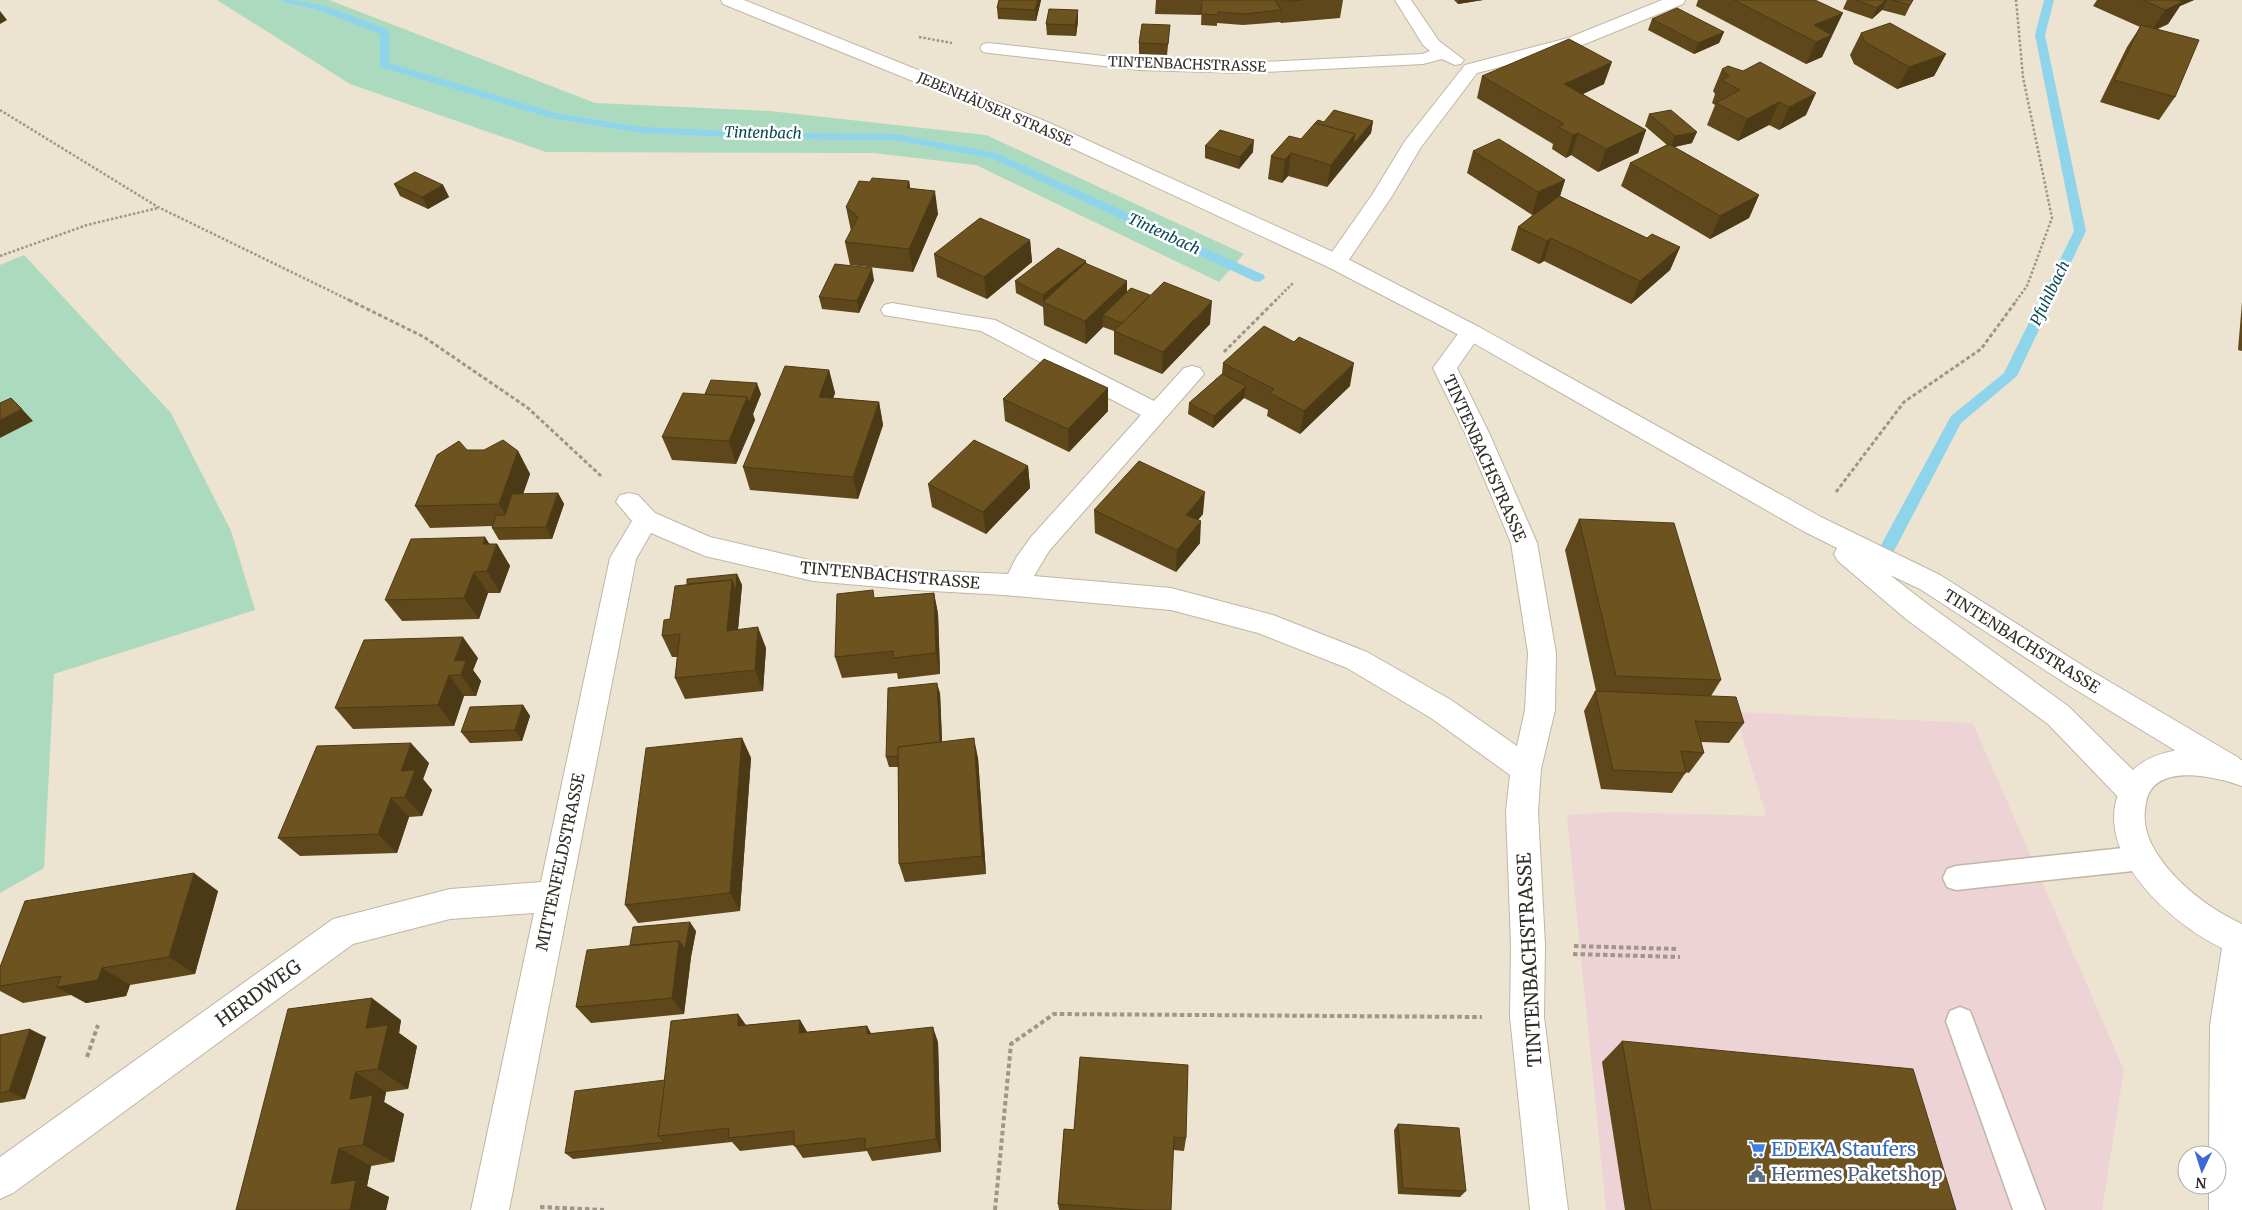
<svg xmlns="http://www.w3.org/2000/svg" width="2242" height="1210" font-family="Merriweather,serif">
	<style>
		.commercial { fill: #edd3d6 }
		.green { fill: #acdabf }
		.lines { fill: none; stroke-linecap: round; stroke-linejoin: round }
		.stream { fill: #8ed4ea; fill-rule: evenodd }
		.service-casing { stroke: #c0b6a5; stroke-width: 3 }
		.minor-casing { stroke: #c0b6a5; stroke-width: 2 }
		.tertiary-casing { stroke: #c0b6a5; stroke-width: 2 }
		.secondary-casing { stroke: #c0b6a5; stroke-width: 2 }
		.path-far2 { stroke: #9d9689; stroke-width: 2.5; stroke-dasharray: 2.5 2; stroke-linecap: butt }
		.path-far1 { stroke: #9d9689; stroke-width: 3; stroke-dasharray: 4 2.5; stroke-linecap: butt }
		.path { stroke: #9d9689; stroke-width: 4; stroke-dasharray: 4.5 3; stroke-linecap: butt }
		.service { fill: #fff; fill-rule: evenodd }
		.minor { fill: #fff; fill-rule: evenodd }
		.tertiary { fill: #fff; fill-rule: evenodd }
		.secondary { fill: #fff; fill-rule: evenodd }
		.wall { fill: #5d471b }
		.shaded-wall { fill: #4c3a16 }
		.building { fill: #6c531f; stroke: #4c3a16 }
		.labels { text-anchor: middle; stroke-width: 5; stroke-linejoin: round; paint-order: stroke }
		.far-street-label { font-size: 14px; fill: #312d27; stroke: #fff }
		.far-water-label { font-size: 15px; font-style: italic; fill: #084857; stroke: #fff }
		.street-label { font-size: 16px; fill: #312d27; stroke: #fff }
		.near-street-label { font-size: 19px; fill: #312d27; stroke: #fff }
		.near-shop-label { font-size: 19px; fill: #366cbe; stroke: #fff; text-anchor: start }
		.near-service-label { font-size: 19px; fill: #4e5e75; stroke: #fff; text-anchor: start }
	</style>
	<rect width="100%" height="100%" fill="#ede3d1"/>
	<path class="commercial" d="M1735,712L1973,723L2124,1070L2102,1210H1606L1567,815L1613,812L1766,816Z"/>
	<g class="green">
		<path d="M217,0H329L595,103L770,111L986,135L1244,254L1219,282L976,165L873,153L546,152L350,84Z"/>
		<path d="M24,255L171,413L231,531L255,610L54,674L44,868L0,893V265Z"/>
	</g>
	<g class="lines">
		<g class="stream">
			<path d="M282,0C320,0 354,17 389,30V63L556,113L641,127L778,133L895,134L996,153L1264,275L1265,278L1259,282L1254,281L993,159L895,140L778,139L641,133L551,118L380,67V34L315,9L283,2Z"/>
			<path d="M2044,0H2054L2045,35L2086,231L2017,376L1961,423L1894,551L1888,553L1882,551L1880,547L1951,416L2004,373L2074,231L2035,35Z"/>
		</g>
		<g class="service-casing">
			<g id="service">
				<path d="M2142,846L2151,850L2155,858L2151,866L2142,870L1956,890L1947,887L1943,878L1947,869L1956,866Z"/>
				<path d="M1960,1007L1970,1011L2045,1210H2013L1946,1021L1950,1011Z"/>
			</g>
		</g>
		<g class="minor-casing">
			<g id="minor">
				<path d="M1395,0H1411L1439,41L1464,60L1461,64L1455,65L1442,59L1423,64L1244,73L1139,70L989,53L983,52L980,48L983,44L989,43L1139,60L1244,63L1422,54L1430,51L1423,45Z"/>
				<path d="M1662,0H1685L1683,4L1580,46L1477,73L1421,147L1392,196L1344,267L1336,269L1328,267L1325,262L1372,195L1405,141L1465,65L1568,38Z"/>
				<path d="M892,303L995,320L1154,401L1184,368L1192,366L1200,368L1204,374L1049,551L1034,576L1171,588L1273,615L1367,652L1451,700L1517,746L1525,710L1528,653L1511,543L1466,435L1433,368L1463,327L1471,325L1479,327L1482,332L1457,368L1490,435L1537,543L1556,653L1555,710L1541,769L1538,811L1545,945L1544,1017L1568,1210H1530L1510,1017L1511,945L1506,811L1510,775L1431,718L1347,668L1258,633L1171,610L1004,595L915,590L813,581L705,556L651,533L636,559L509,1210H471L534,913L450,919L353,944L13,1193L0,1199V1157L333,919L450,889L541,882L610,558L632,521L616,502L620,495L629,493L638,495L655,513L710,537L813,561L915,570L1008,574L1016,558L1031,537L1141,415L981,331L884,315L881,310L884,305Z"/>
			</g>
		</g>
		<g class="tertiary-casing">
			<path id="tertiary" d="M721,0H744L1045,121L1344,257L1479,327L1821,517L1940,575L2088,669L2239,758L2242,765L2239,776L2228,780L2217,776L2068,685L1920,589L1890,575L1926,603L2068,706L2144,781L2148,791L2144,801L2133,805L2122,801L2048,724L1906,619L1838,561L1834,554L1837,548L1803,531L1463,337L1328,267L1031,129L723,4Z"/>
		</g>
		<g class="secondary-casing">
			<path id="secondary" d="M2186,749L2215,752L2242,760V786C2216,777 2153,761 2146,803C2143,816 2145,829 2150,841C2167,877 2207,908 2242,924V1210H2209V1185H2217V1155H2209L2210,1025L2222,948C2170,923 2090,852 2121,787C2133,761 2159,752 2186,749Z"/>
		</g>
		<g class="path-far2">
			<path d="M919,37L952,43"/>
			<path d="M0,110L158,207L351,301"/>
			<path d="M0,256L87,225L158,208"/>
			<path d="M1275,301L1294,282"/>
			<path d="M2016,301L2027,286L2052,218L2023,77L2016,0"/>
		</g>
		<g class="path-far1">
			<path d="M349,300L424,337L528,408L601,476"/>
			<path d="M1224,352L1276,300"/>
			<path d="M1836,492L1904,402L1981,349L2017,300"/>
		</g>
		<g class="path">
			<path d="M1574,946L1678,949"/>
			<path d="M1573,954L1680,957"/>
			<path d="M87,1057L98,1025"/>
			<path d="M540,1207L604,1210"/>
			<path d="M995,1210L1011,1044L1054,1014L1482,1017"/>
		</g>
		<use href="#service" class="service"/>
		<use href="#minor" class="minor"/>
		<use href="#tertiary" class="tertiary"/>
		<use href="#secondary" class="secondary"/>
	</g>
	<g class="wall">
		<path d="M999,0H1041L1036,21L998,19L997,8Z"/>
		<path d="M1156,0H1202L1201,15L1155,14Z"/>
		<path d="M1202,0H1343L1340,18L1281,23L1280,22L1243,25L1217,23V26L1201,25Z"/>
		<path d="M1454,0H1483L1458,4Z"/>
		<path d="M1698,0H1815L1832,35L1822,57L1806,64L1696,6Z"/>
		<path d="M1847,0H1913L1905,16L1882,10L1872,19L1843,9Z"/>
		<path d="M2097,0H2194L2180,6L2168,24L2157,29L2175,97L2159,120L2100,102L2127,47L2140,27L2093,6Z"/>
		<path d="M1652,19L1724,32L1719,43L1694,54L1648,30Z"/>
		<path d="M1078,21L1076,36L1047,35L1046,24Z"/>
		<path d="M1861,33L1946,54L1934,76L1897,89L1854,64L1850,55Z"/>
		<path d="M1169,36L1167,55L1139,54V43Z"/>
		<path d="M1722,69L1806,115L1779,130L1769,125L1738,141L1707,125L1715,105L1712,103L1715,94L1713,91Z"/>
		<path d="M1482,76L1604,84L1583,94L1646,130L1638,153L1598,172L1571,155L1566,158L1552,149L1553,144L1477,98Z"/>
		<path d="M1649,114L1692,143L1674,147L1759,195L1749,218L1710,239L1621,186L1630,163L1667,145L1645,126Z"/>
		<path d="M1373,121L1371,133L1327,187L1288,176L1282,183L1268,179L1271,156L1301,139L1324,122Z"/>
		<path d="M1205,146L1253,152L1239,169L1205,158Z"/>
		<path d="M1473,151L1565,180L1560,196L1647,238L1680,247L1670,270L1631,304L1544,261L1539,264L1511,250L1518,227L1535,213L1532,215L1467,173Z"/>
		<path d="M909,181L910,189L938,214L913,272L850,265L845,242L851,231L846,207L870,182Z"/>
		<path d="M394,184L443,185L449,197L428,209L400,196Z"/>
		<path d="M1030,240L1032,262L987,299L937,277L934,254Z"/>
		<path d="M1086,264L1127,292L1210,324L1162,374L1114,354V331L1103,327L1086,344L1044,325L1043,307L1016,293L1015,281Z"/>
		<path d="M874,280L859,313L822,309L819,297Z"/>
		<path d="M2242,302V351L2238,350Z"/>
		<path d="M1223,363L1350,386L1300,434L1267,416L1268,410L1244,398L1213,428L1188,414L1189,403L1222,374Z"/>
		<path d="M829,370L835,393L833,398L879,402L883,425L858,499L750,490L743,467Z"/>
		<path d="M1108,388V411L1069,452L1005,421L1003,399Z"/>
		<path d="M761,394L753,414L755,420L736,464L672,460L662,437Z"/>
		<path d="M467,450L518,451L530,474L523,494L558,493L564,504L552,539L499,540L492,528V526L430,528L415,506Z"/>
		<path d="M1028,466L1030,488L986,534L932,507L928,484Z"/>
		<path d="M1094,510L1203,514L1198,520L1200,543L1176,572L1095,533Z"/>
		<path d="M1579,519L1721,680L1711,696L1744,723L1729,743L1701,742L1704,753L1689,773L1686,772L1672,793L1601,789L1584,711L1595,691H1596L1565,550Z"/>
		<path d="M485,537L489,544H497L510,566L500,593H488L479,619L402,621L385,600Z"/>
		<path d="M737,574L742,585L738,629L766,648L763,691L685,699L675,678L677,657H672L662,636L687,584Z"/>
		<path d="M934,593L938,614L940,674L898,679L897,673L842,678L835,657L875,598Z"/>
		<path d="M478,658L473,670L481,681L476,696H464L454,726L353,729L335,708Z"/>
		<path d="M940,693L942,742L978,758L986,874L905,882L899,864L898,767H889L886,757Z"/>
		<path d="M523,705L530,716L522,741L470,743L461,732Z"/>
		<path d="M742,738L751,758L740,911L638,923L625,905Z"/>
		<path d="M429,763L423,779L432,790L422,816L409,817L397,853L300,856L278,838Z"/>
		<path d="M218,891L195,974L130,985L126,996L86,1003L71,995L23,1003L0,991V967Z"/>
		<path d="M696,931L691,957L684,1014L591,1023L576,1007L630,945Z"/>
		<path d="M738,1014L746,1025L800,1020L807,1032L867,1026L871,1033L938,1042L941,1152L872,1161L867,1151L803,1158L794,1145L740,1151L732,1142L573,1159L565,1153L665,1080Z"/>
		<path d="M401,1020L399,1033L417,1046L408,1089L386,1092L384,1102L404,1114L394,1162L371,1166L367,1186L389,1197L386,1210H236Z"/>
		<path d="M0,1035L46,1037L25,1099L0,1103Z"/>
		<path d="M1622,1041L1956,1210H1625L1602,1062Z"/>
		<path d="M1398,1124L1466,1191L1460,1197L1398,1194L1394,1130Z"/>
		<path d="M1064,1129L1186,1138L1184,1151L1173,1150L1171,1210H1059L1058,1204Z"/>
	</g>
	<g class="shaded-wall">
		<path d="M1038,0H1041L1036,21L1035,10Z"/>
		<path d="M1459,0H1483L1458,4Z"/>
		<path d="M1886,0H1887L1882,10L1872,19L1877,8Z"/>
		<path d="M2166,0H2194L2180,6L2168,24L2151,32L2165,10Z"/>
		<path d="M1078,10V21L1076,36L1075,25Z"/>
		<path d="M0,11L7,20L0,24Z"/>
		<path d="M1843,13L1822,57L1806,64L1816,42L1814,25Z"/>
		<path d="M1724,32L1719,43L1694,54L1698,43Z"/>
		<path d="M1946,54L1934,76L1897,89L1909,67Z"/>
		<path d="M1612,62L1604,84L1557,106L1564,84Z"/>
		<path d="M1816,93L1806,115L1779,130L1789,107Z"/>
		<path d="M1779,102L1769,125L1738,141L1747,119Z"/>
		<path d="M1373,121L1371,133L1327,187L1331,165L1355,134Z"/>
		<path d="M1646,130L1638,153L1598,172L1606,149Z"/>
		<path d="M1697,132L1692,143L1670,148L1675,136Z"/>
		<path d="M1578,133L1571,155L1566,158L1573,135Z"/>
		<path d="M1254,140L1253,152L1239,169L1240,157Z"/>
		<path d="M1291,153L1288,176L1282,183L1285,160Z"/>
		<path d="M1565,180L1558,202L1532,215L1538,192Z"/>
		<path d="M909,181L913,204L907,188Z"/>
		<path d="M443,185L449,197L428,209L422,197Z"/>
		<path d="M935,191L938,214L913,272L909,249Z"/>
		<path d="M1759,195L1749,218L1710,239L1720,216Z"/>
		<path d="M1551,238L1544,261L1539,264L1547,241Z"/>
		<path d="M1030,240L1032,262L987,299L984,277Z"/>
		<path d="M1680,247L1670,270L1631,304L1640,281Z"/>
		<path d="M1086,261L1087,273L1043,302V295Z"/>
		<path d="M872,268L874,280L859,313L857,301Z"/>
		<path d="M1127,281V303L1103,315V327L1086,344L1085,321Z"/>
		<path d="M1212,301L1210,324L1162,374L1163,352Z"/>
		<path d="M1354,363L1350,386L1300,434L1304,411Z"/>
		<path d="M829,370L835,393L825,420L819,397Z"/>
		<path d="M757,383L761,394L753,414L749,403Z"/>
		<path d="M1246,386L1244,398L1213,428L1214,416Z"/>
		<path d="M1108,388V411L1069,452L1068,429Z"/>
		<path d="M747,397L755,420L736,464L729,441Z"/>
		<path d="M879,402L883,425L858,499L853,477Z"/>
		<path d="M22,409L33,421L0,438V420Z"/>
		<path d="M518,451L530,474L512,526L499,504Z"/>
		<path d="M1028,466L1030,488L986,534L983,512Z"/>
		<path d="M1205,492L1203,514L1184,537L1186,515Z"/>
		<path d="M558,493L564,504L552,539L546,527Z"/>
		<path d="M1201,521L1200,543L1176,572L1177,550Z"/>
		<path d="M485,537L494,551L497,544L510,566L500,593L487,571L483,544Z"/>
		<path d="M474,572L488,593L479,619L464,598Z"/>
		<path d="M737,574L742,585L736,652L727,631L732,580Z"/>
		<path d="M934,593L938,614L940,674L936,653Z"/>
		<path d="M758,627L766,648L763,691L755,670Z"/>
		<path d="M463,637L478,658L473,670L481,681L476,696L461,675L454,661Z"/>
		<path d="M449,675L464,696L454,726L438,705Z"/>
		<path d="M937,683L940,693L943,762L940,752Z"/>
		<path d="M523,705L530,716L522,741L515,730Z"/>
		<path d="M742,738L751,758L740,911L730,893Z"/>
		<path d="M974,738L978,758L986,874L982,856Z"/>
		<path d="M411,743L429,763L423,779L432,790L422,816L405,797L401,771Z"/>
		<path d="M391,798L409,817L397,853L378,834Z"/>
		<path d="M194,873L218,891L195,974L169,957Z"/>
		<path d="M690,922L696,931L691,957L684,1014L672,998L679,941Z"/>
		<path d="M102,968L130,985L126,996L86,1003L57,987Z"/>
		<path d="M372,998L401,1020L399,1033L417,1046L408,1089L378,1069L366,1028Z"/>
		<path d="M738,1014L749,1030L738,1026Z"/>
		<path d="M800,1020L809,1035L799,1033Z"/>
		<path d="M867,1026L874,1041L867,1034Z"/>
		<path d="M933,1027L938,1042L941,1152L936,1139Z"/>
		<path d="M30,1029L46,1037L25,1099L9,1091Z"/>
		<path d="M355,1072L386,1092L384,1102L404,1114L394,1162L363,1145L350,1099Z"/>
		<path d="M339,1148L371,1166L367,1186L389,1197L386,1210H350L331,1184Z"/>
	</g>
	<g class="building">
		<path d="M999,0H1038L1035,10L997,8Z"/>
		<path d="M1202,0H1275L1281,10L1244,14L1218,12V15L1201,14Z"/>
		<path d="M1282,0H1302L1283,2Z"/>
		<path d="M1734,0H1815L1843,13L1814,25L1832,35L1816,42Z"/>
		<path d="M1856,0H1886L1877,8Z"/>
		<path d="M1892,0H1913L1910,5Z"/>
		<path d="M2143,0H2178L2183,2L2165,10Z"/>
		<path d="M1677,8L1724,32L1698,43L1652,19Z"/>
		<path d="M1049,9L1078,10L1075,25L1046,24Z"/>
		<path d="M1890,23L1946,54L1909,67L1865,42L1861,33Z"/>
		<path d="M1142,24L1170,25L1168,44L1139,43Z"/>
		<path d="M2141,25L2199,40L2175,97L2114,80Z"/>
		<path d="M1569,39L1612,62L1564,84L1646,130L1606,149L1578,133L1573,135L1558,127L1564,124L1482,76Z"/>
		<path d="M1760,62L1816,93L1789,107L1779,102L1747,119L1716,103L1740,90L1721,80L1729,76L1722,69L1728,66L1743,71Z"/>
		<path d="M1334,110L1373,121L1353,145L1355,134L1315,123L1318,120L1324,122Z"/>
		<path d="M1671,110L1697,132L1675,136L1649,114Z"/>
		<path d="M1315,123L1355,134L1331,165L1291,153L1285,160L1271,156L1289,136L1301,139Z"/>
		<path d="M1220,130L1254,140L1240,157L1205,146Z"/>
		<path d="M1499,139L1565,180L1538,192L1473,151Z"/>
		<path d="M1669,144L1759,195L1720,216L1630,163Z"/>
		<path d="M415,172L443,185L422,197L394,184Z"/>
		<path d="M872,178L909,181L907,188L935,191L909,249L845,242L858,217L846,207L859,181L870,182Z"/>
		<path d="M1559,196L1647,238L1652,234L1680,247L1640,281L1551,238L1547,241L1518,227Z"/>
		<path d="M980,218L1030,240L984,277L934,254Z"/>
		<path d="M1058,248L1086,261L1043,295L1015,281Z"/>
		<path d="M1085,263L1127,281L1085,321L1043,302Z"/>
		<path d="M835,264L872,268L857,301L819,297Z"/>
		<path d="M1164,282L1212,301L1163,352L1114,331Z"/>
		<path d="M1131,288L1150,295L1122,323L1103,315Z"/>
		<path d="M1264,326L1294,342L1299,337L1354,363L1304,411L1270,393L1274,389L1223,363Z"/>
		<path d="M1044,359L1108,388L1068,429L1003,399Z"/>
		<path d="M785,366L829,370L819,397L879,402L853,477L743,467Z"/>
		<path d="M1222,374L1246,386L1214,416L1189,403Z"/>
		<path d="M711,380L757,383L749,403L747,397L705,394Z"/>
		<path d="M683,393L747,397L729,441L662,437Z"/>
		<path d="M11,398L22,409L0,420V403Z"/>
		<path d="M503,440L518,451L499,504L415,506L437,455L459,441L467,450H484Z"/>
		<path d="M974,440L1028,466L983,512L928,484Z"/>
		<path d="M1139,461L1205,492L1186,515L1201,521L1177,550L1094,510Z"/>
		<path d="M558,493L546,527L492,528L496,515H505L512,494Z"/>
		<path d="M1579,519L1674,523L1721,680L1616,676Z"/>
		<path d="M485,537L483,544H497L487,571L474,572L464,598L385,600L411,539Z"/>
		<path d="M737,574L736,591L732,580L687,584V579Z"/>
		<path d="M732,580L727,631L758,627L755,670L675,678L680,634L662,636L664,620L670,619L675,586Z"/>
		<path d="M873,590L874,598L934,593L936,653L893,658V651L835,657L837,594Z"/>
		<path d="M463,637L454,661L466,660L461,675H449L438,705L335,708L364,640Z"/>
		<path d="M937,683L940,742L898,747V756L886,757L888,688Z"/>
		<path d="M1595,691L1736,697L1744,723L1695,721L1704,753L1681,751L1686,773L1613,770Z"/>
		<path d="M523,705L515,730L461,732L470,707Z"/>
		<path d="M742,738L730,893L625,905L646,748Z"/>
		<path d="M974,738L982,856L899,864L898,747Z"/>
		<path d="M411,743L401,771L415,770L405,797L391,798L378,834L278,838L317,746Z"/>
		<path d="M194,873L169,957L102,968L98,980L57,987L61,976L0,986V967L25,901Z"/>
		<path d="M690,922L685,949L679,941L630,945L633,927Z"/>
		<path d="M679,941L672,998L576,1007L587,950Z"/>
		<path d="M372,998L366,1028L388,1025L378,1069L355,1072L350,1099L373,1095L363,1145L339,1148L331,1184L356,1180L350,1210H236L288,1009Z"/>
		<path d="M738,1014V1026L800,1020L799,1033L867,1026V1034L933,1027L936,1139L865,1149V1138L794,1146V1131L728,1138L729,1128L658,1136L671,1021Z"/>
		<path d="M30,1029L9,1091L0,1093V1035Z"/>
		<path d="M1622,1041L1913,1069L1956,1210H1651Z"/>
		<path d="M1080,1057L1188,1065L1186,1138L1174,1137L1171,1210H1142L1058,1204L1064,1129L1074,1130Z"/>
		<path d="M665,1080L658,1136L665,1142L565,1153L575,1091Z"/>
		<path d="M1398,1124L1459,1128L1466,1191L1403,1188Z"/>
	</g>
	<defs>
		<g id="supermarket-bare" transform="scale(1.35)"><path d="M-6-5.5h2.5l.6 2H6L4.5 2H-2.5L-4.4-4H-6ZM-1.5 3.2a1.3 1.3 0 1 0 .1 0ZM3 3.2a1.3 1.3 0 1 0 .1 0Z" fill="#3f7fe0" stroke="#fff" stroke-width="2.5" paint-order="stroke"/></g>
		<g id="civic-bare" transform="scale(1.35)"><path d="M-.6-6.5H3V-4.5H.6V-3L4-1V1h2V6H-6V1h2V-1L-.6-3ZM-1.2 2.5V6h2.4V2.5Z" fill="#5c6f8a" stroke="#fff" stroke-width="2.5" paint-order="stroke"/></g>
	</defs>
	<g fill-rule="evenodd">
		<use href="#supermarket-bare" x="1757" y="1149"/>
		<use href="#civic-bare" x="1757" y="1174"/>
	</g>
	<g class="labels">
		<g class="far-street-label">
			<text transform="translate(1187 64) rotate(2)" y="5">TINTENBACHSTRASSE</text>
			<text transform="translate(995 109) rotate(23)" y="5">JEBENHÄUSER STRASSE</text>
		</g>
		<g class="far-water-label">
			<text transform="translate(763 133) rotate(1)" y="5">Tintenbach</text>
			<text transform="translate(1164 234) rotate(25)" y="5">Tintenbach</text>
			<text transform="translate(2050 293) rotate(-64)" y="5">Pfuhlbach</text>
		</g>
		<g class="street-label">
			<text transform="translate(1485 458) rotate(66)" y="6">TINTENBACHSTRASSE</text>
			<text transform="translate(890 575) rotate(5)" y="6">TINTENBACHSTRASSE</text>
			<text transform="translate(2022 641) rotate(32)" y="6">TINTENBACHSTRASSE</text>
			<text transform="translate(560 862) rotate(-78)" y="6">MITTENFELDSTRASSE</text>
		</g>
		<g class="near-street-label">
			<text transform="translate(1529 960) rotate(-93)" y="7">TINTENBACHSTRASSE</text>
			<text transform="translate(258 993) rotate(-36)" y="7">HERDWEG</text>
		</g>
		<g class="near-shop-label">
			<text x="1771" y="1156">EDEKA Staufers</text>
		</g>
		<g class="near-service-label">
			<text x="1771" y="1181">Hermes Paketshop</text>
		</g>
	</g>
	<g transform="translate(2202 1170) rotate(184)"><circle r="24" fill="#ffffff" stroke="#adaba9"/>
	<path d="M0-4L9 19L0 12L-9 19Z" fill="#3f67d9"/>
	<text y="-8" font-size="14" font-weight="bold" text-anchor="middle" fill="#312d27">N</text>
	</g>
</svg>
